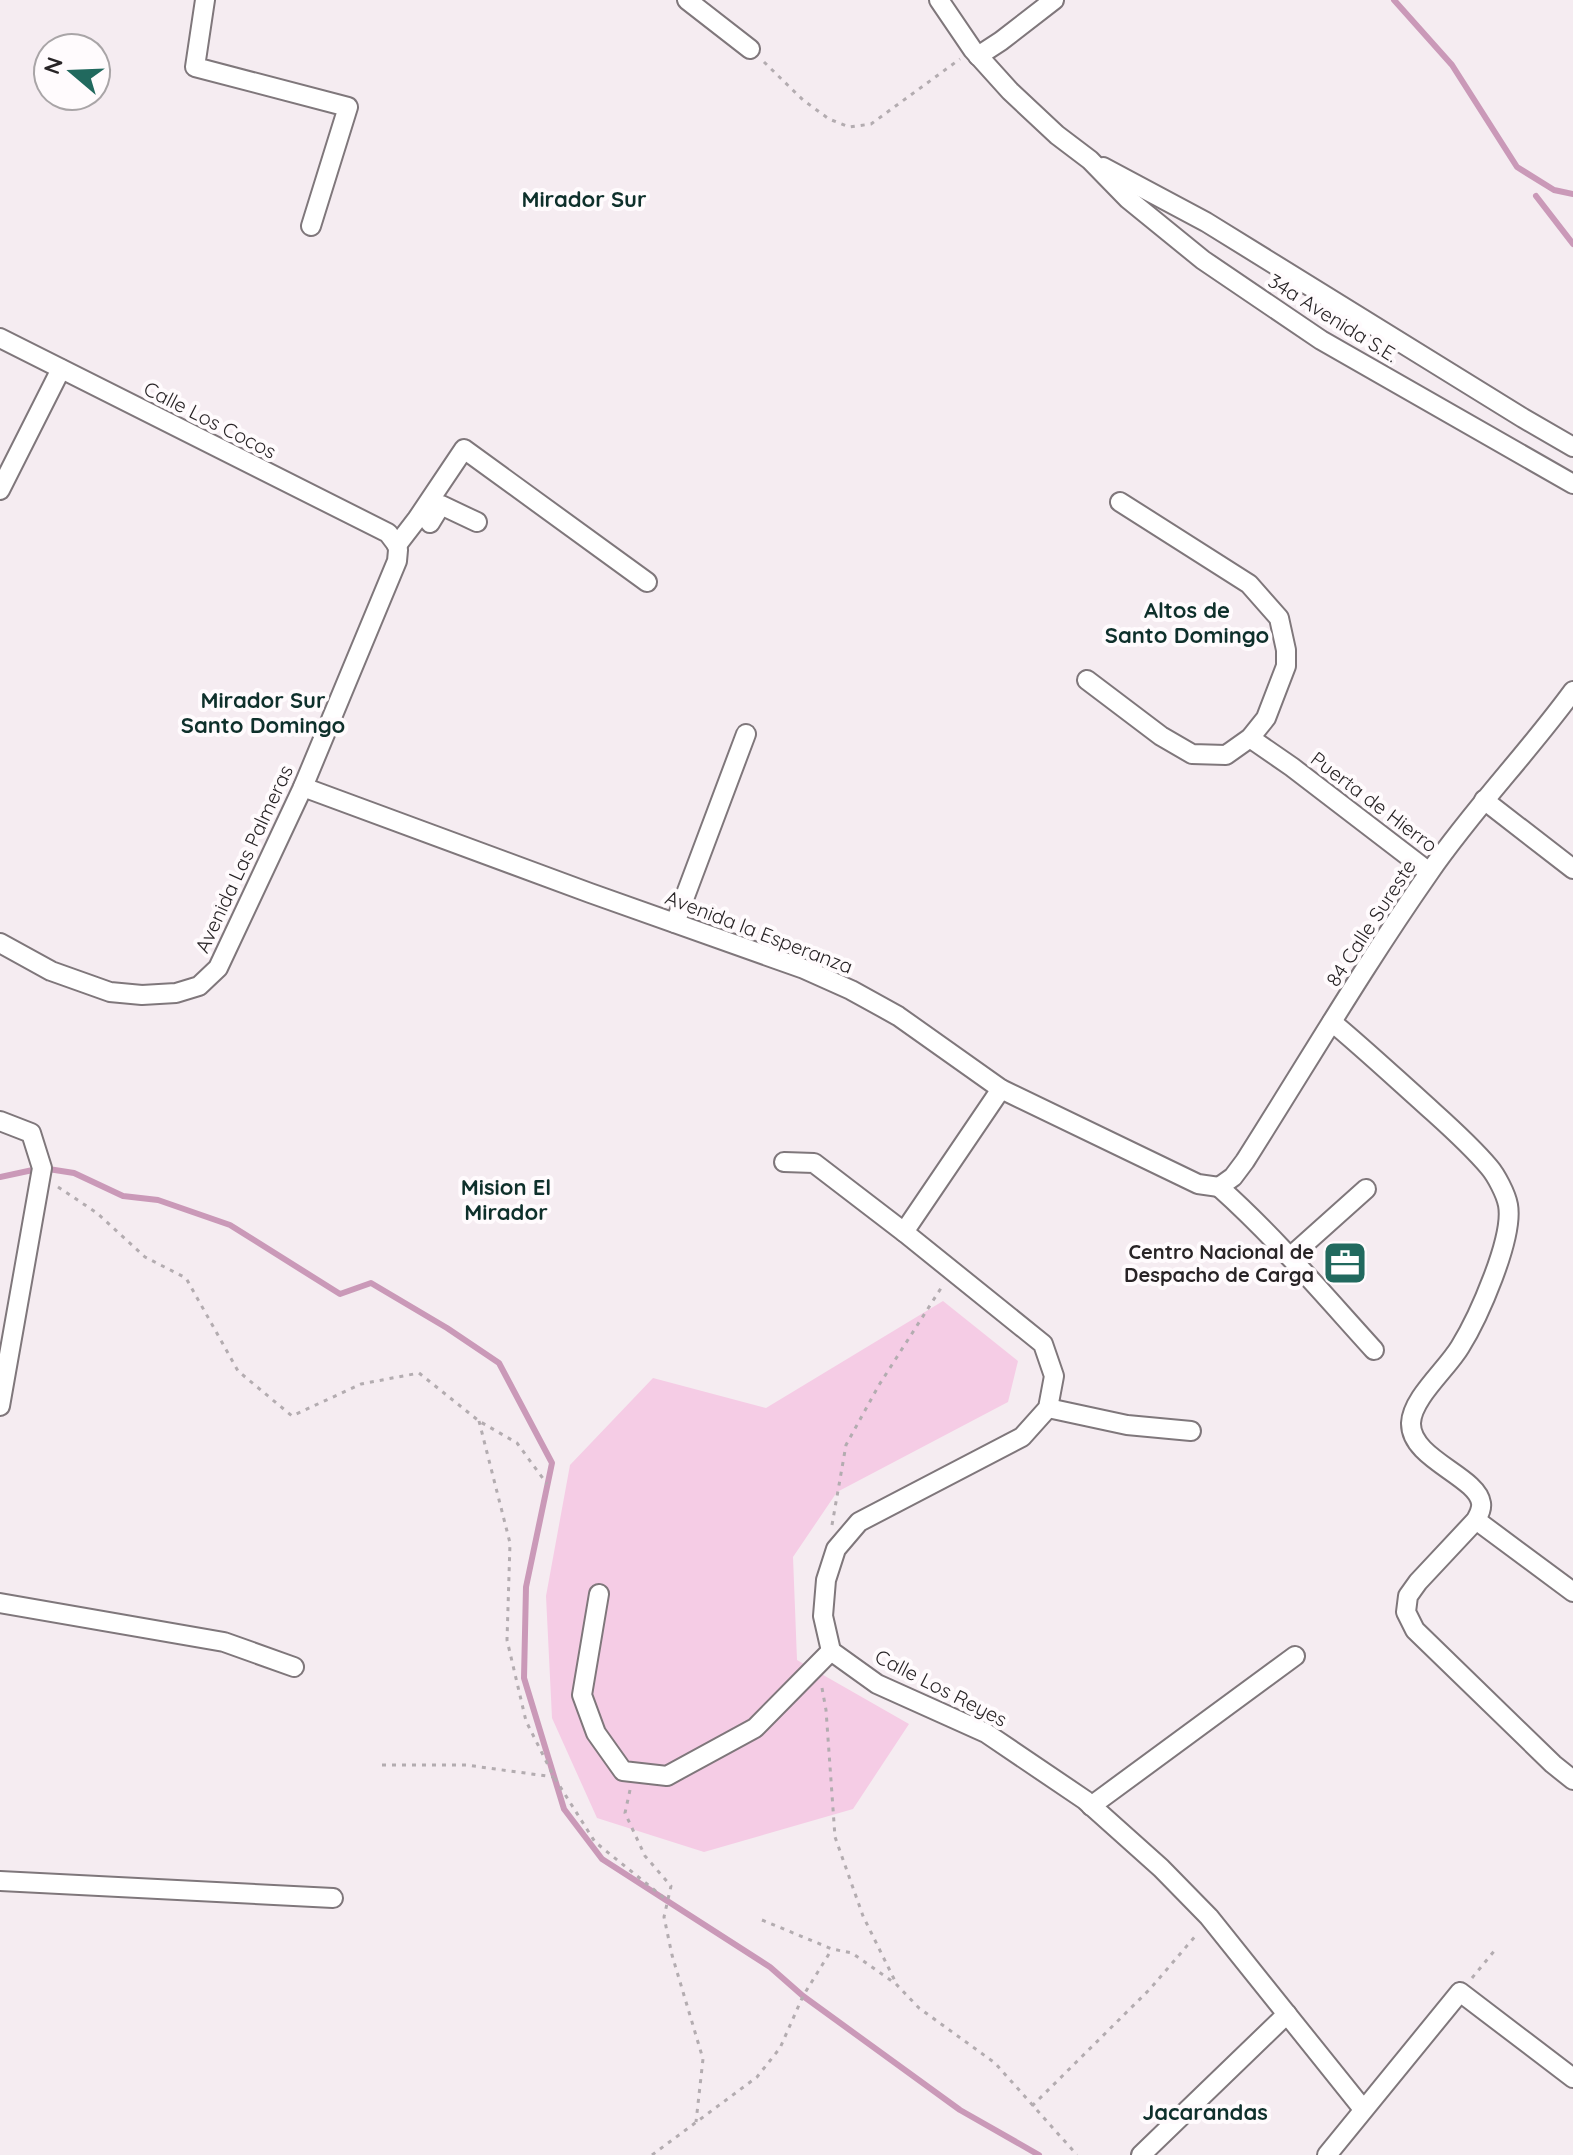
<svg xmlns="http://www.w3.org/2000/svg" width="1573" height="2155" font-family="Quicksand,sans-serif">
	<style>
		.green { fill: #f5cce5 }
		.lines { fill: none; stroke-linecap: round; stroke-linejoin: round }
		.stream { stroke: #ca99b8; stroke-width: 6 }
		.minor-casing { stroke: #7f777b; stroke-width: 22 }
		.path { stroke: #b3acb0; stroke-width: 3; stroke-dasharray: 4 6; stroke-linecap: butt }
		.minor { stroke: #fff; stroke-width: 18 }
		.labels { text-anchor: middle; stroke-width: 8; stroke-linejoin: round; paint-order: stroke }
		.street-label { font-size: 20px; fill: #282426; stroke: #fffbfd }
		.poi-label { font-size: 20px; font-weight: bold; fill: #282426; stroke: #fffbfd; text-anchor: end }
		.neighbourhood-label { font-size: 22px; font-weight: bold; fill: #0e302b; stroke: #fffbfd }
	</style>
	<rect width="100%" height="100%" fill="#f5ecf1"/>
	<path class="green" d="M943,1301L1018,1361L1008,1402L837,1492L793,1557L797,1660L909,1724L853,1809L704,1852L597,1818L552,1718L546,1596L570,1465L653,1378L766,1408Z"/>
	<g class="lines">
		<g class="stream">
			<path d="M1394,0L1452,65L1517,167L1554,190L1573,194"/>
			<path d="M1536,196L1573,244"/>
			<path d="M0,1177L42,1168L74,1173L123,1196L158,1200L230,1225L340,1294L371,1283L447,1328L499,1363L552,1463L526,1587L524,1678L564,1809L602,1859L770,1967L803,1996L960,2110L1039,2155"/>
		</g>
		<g class="minor-casing">
			<g id="minor">
				<path d="M205,0L195,67L348,107L311,226"/>
				<path d="M687,0L750,49"/>
				<path d="M939,0L973,50L1010,91L1057,135L1090,160L1128,199L1203,260L1321,340L1573,484"/>
				<path d="M978,56L1001,41L1054,0"/>
				<path d="M1103,167L1206,222L1523,418L1573,447"/>
				<path d="M0,338L388,533L397,545"/>
				<path d="M0,490L61,369"/>
				<path d="M430,523L441,505L477,522"/>
				<path d="M397,545L417,519L464,449L647,582"/>
				<path d="M1087,680L1161,736L1192,754L1226,755L1250,738L1266,718L1286,666V650L1279,618L1249,584L1120,502"/>
				<path d="M1250,738L1292,767L1429,872"/>
				<path d="M303,787L590,893L804,969L851,990L898,1016L1001,1089L1198,1184L1219,1187"/>
				<path d="M1484,800L1573,869"/>
				<path d="M675,923L746,734"/>
				<path d="M0,943L51,971L110,992L142,995L176,993L199,986L218,968L303,787L397,561L398,550L397,545"/>
				<path d="M1332,1022C1362,1047 1390,1073 1419,1099C1443,1121 1468,1142 1489,1167C1496,1175 1506,1194 1508,1205C1514,1238 1478,1318 1460,1347C1447,1369 1412,1398 1411,1423C1410,1459 1477,1476 1481,1503C1482,1509 1479,1514 1476,1520L1418,1582L1408,1596L1406,1612L1415,1630L1553,1764L1573,1780"/>
				<path d="M1001,1089L904,1232L1043,1344L1054,1376L1048,1408L1022,1437L859,1522L836,1549L826,1580L823,1616L831,1651L877,1684L986,1733L1085,1800L1161,1868L1209,1917L1363,2109"/>
				<path d="M0,1121L31,1133L42,1168L0,1406"/>
				<path d="M784,1162L814,1163L904,1232"/>
				<path d="M1219,1187L1233,1177L1245,1161C1306,1065 1364,966 1429,873C1473,809 1527,754 1573,691"/>
				<path d="M1219,1187C1275,1237 1324,1295 1374,1350"/>
				<path d="M1290,1257L1366,1189"/>
				<path d="M1048,1408L1127,1425L1191,1431"/>
				<path d="M1476,1520L1573,1592"/>
				<path d="M599,1594L582,1695L596,1733L623,1771L667,1776L755,1728L831,1651"/>
				<path d="M0,1603L224,1642L294,1667"/>
				<path d="M1091,1806L1295,1656"/>
				<path d="M0,1881L333,1898"/>
				<path d="M1141,2155L1287,2014"/>
				<path d="M1327,2155L1460,1992L1573,2078"/>
			</g>
		</g>
		<g class="path">
			<path d="M764,62L803,100L829,119L849,127L871,124L960,59"/>
			<path d="M58,1187L97,1213L145,1257L186,1278L238,1371L292,1416L361,1384L419,1373L479,1421L517,1443L547,1484"/>
			<path d="M479,1421L510,1543L507,1640L526,1721L554,1777L595,1842L668,1901"/>
			<path d="M832,1525L846,1445L879,1385L943,1285"/>
			<path d="M822,1688L826,1710L835,1837L863,1916L896,1983"/>
			<path d="M382,1765H466L554,1777"/>
			<path d="M630,1790L625,1813L645,1856L671,1886L664,1917L672,1955L703,2059L696,2122"/>
			<path d="M762,1920L832,1949L852,1953L896,1984L919,2008L995,2063L1077,2155"/>
			<path d="M1472,1978L1495,1950"/>
			<path d="M1032,2106L1150,1989L1198,1933"/>
			<path d="M652,2155L757,2077L780,2048L803,1996L832,1949"/>
		</g>
		<use href="#minor" class="minor"/>
	</g>
	<defs>
		<g id="office-square" transform="scale(2.3)"><rect x="-9" y="-9" width="18" height="18" rx="4" fill="#21695e" stroke="#fffbfd"/><path d="M-6-3h4V-5.5h4V-3h4V5H-6ZM-1-4.5V-3h2v-1.5ZM-6 0V1H6V0Z" fill="#fff"/></g>
	</defs>
	<g fill-rule="evenodd">
		<use href="#office-square" x="1345" y="1263"/>
	</g>
	<g class="labels">
		<g class="street-label">
			<text transform="translate(1333 318) rotate(32)" y="7">34a Avenida S.E.</text>
			<text transform="translate(210 420) rotate(27)" y="7">Calle Los Cocos</text>
			<text transform="translate(1374 802) rotate(37)" y="7">Puerta de Hierro</text>
			<text transform="translate(244 859) rotate(-65)" y="7">Avenida Las Palmeras</text>
			<text transform="translate(1371 923) rotate(-57)" y="7">84 Calle Sureste</text>
			<text transform="translate(759 932) rotate(21)" y="7">Avenida la Esperanza</text>
			<text transform="translate(941 1688) rotate(27)" y="7">Calle Los Reyes</text>
		</g>
		<g class="poi-label">
			<text x="1314" y="1259">Centro Nacional de<tspan x="1314" dy="23">Despacho de Carga</tspan></text>
		</g>
		<g class="neighbourhood-label">
			<text x="584" y="207">Mirador Sur</text>
			<text x="1187" y="618">Altos de<tspan x="1187" dy="25">Santo Domingo</tspan></text>
			<text x="263" y="708">Mirador Sur<tspan x="263" dy="25">Santo Domingo</tspan></text>
			<text x="506" y="1195">Mision El<tspan x="506" dy="25">Mirador</tspan></text>
			<text x="1205" y="2120">Jacarandas</text>
		</g>
	</g>
	<g transform="translate(72 72) rotate(289)"><circle r="38" fill="#fffbfd" stroke="#a9a5a7" stroke-width="2"/>
	<path d="M0-6L14 30L0 20L-14 30Z" fill="#21695e"/>
	<text y="-12" font-size="22" font-weight="bold" text-anchor="middle" fill="#282426">N</text>
	</g>
</svg>
